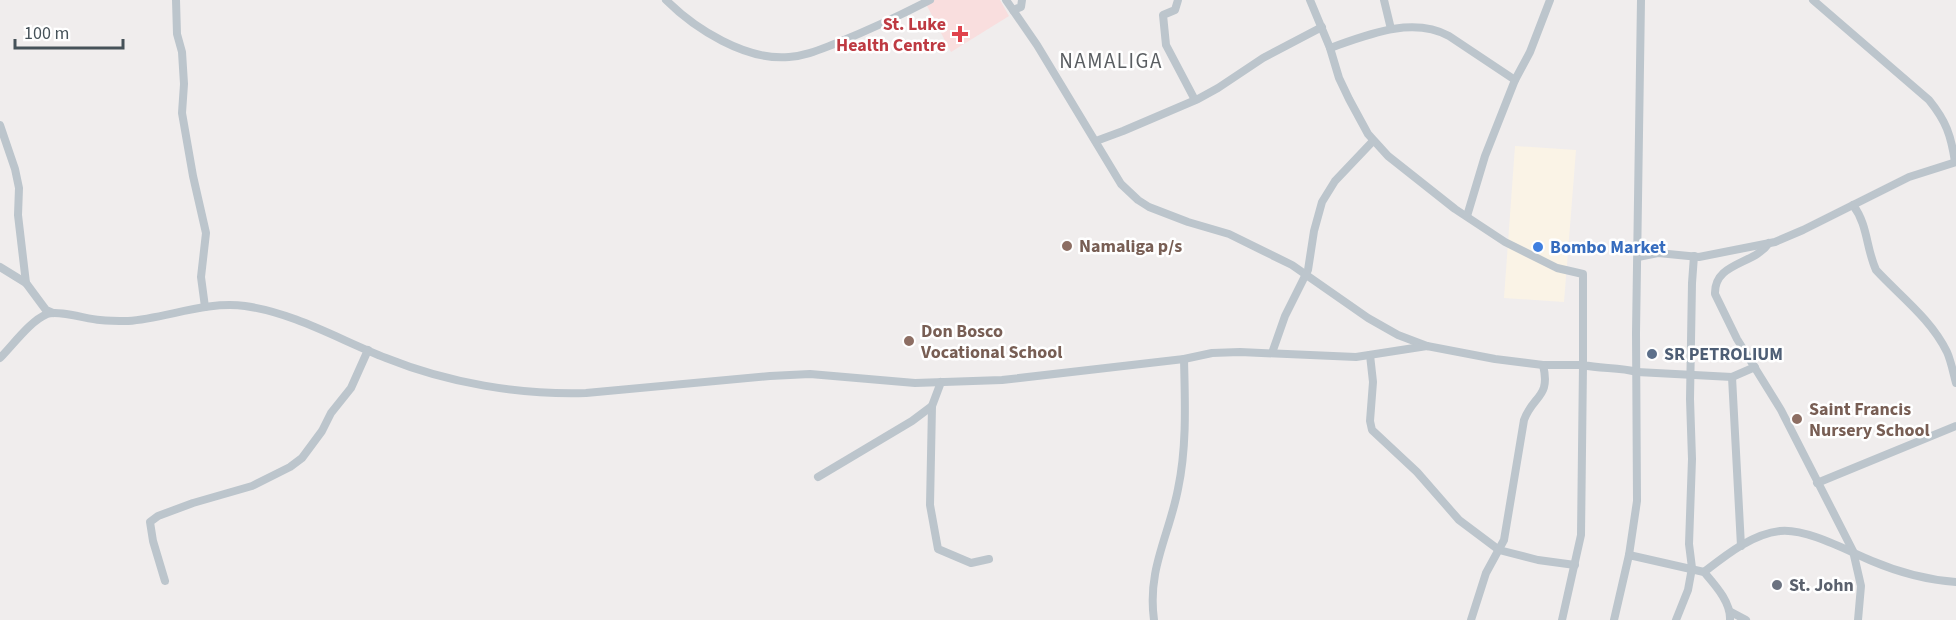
<svg xmlns="http://www.w3.org/2000/svg" width="1956" height="620" font-family="'Source Sans 3',sans-serif">
	<style>
		.commercial { fill: #faf3e6 }
		.medical { fill: #f9dede }
		.lines { fill: none; stroke-linecap: round; stroke-linejoin: round }
		.minor { stroke: #bcc5cc; stroke-width: 8 }
		.health-dot { fill: #e0444e; stroke: #fff; stroke-width: 2 }
		.education-dot { fill: #8d6e63; stroke: #fff; stroke-width: 2 }
		.shop-dot { fill: #3f7fe0; stroke: #fff; stroke-width: 2 }
		.service-dot { fill: #5c6f8a; stroke: #fff; stroke-width: 2 }
		.worship-dot { fill: #6b7280; stroke: #fff; stroke-width: 2 }
		.labels { text-anchor: middle; stroke-width: 5; stroke-linejoin: round; paint-order: stroke }
		.health-label { font-size: 18px; font-weight: bold; fill: #be3a42; stroke: #fff; text-anchor: end }
		.education-label { font-size: 18px; font-weight: bold; fill: #785e54; stroke: #fff; text-anchor: start }
		.shop-label { font-size: 18px; font-weight: bold; fill: #366cbe; stroke: #fff; text-anchor: start }
		.service-label { font-size: 18px; font-weight: bold; fill: #4e5e75; stroke: #fff; text-anchor: start }
		.worship-label { font-size: 18px; font-weight: bold; fill: #5b616d; stroke: #fff; text-anchor: start }
		.quarter-label { font-size: 21px; letter-spacing: 1.5px; fill: #5a5e62; stroke: #fff }
	</style>
	<rect width="100%" height="100%" fill="#f0eded"/>
	<path class="commercial" d="M1515,146L1576,150L1564,302L1504,298Z"/>
	<path class="medical" d="M934,0H1000L1009,16L951,52L926,4Z"/>
	<g class="lines">
		<g class="minor">
			<path d="M176,0L177,34L182,52L184,84L182,113L193,176L206,233L201,277L205,307"/>
			<path d="M666,0C695,29 746,61 789,57C806,56 821,49 837,43C869,30 899,16 930,0"/>
			<path d="M1006,0L1037,45L1121,184L1138,200L1149,207L1188,222L1229,234L1292,265L1368,318L1398,335L1427,346"/>
			<path d="M1178,0L1175,10L1163,15L1166,45L1195,100"/>
			<path d="M1310,0L1330,48L1339,78L1349,99L1368,134L1388,156L1455,209L1505,242L1557,268L1583,274V365C1601,369 1619,367 1637,372L1732,377L1755,367"/>
			<path d="M1384,0L1391,29"/>
			<path d="M1813,0L1929,100C1946,121 1951,135 1955,162"/>
			<path d="M1013,10L1021,7L1022,0"/>
			<path d="M1330,48C1367,35 1412,16 1449,36L1515,80"/>
			<path d="M0,125L15,169L19,188L18,215L26,283L46,310L53,313"/>
			<path d="M1096,141L1123,131L1198,99L1218,88L1263,58L1322,27"/>
			<path d="M1853,205C1868,225 1866,248 1876,270C1900,296 1931,319 1947,352C1951,361 1953,372 1956,383"/>
			<path d="M1467,216L1485,156L1515,80L1530,52L1550,0"/>
			<path d="M1769,243C1754,265 1714,262 1715,294L1737,339L1781,410L1853,551L1861,586L1858,620"/>
			<path d="M1638,257L1658,253L1699,257L1775,242L1803,230L1909,177L1956,162"/>
			<path d="M0,267L26,283"/>
			<path d="M1272,353L1285,316L1308,270L1314,231L1322,202L1335,181L1373,141"/>
			<path d="M1370,355L1373,382L1370,421L1372,430L1417,472L1459,520L1499,550L1538,560L1575,565"/>
			<path d="M0,358C13,345 30,321 47,314C58,310 87,319 100,320C110,321 119,321 128,321C167,318 205,301 245,306C295,313 340,340 386,358C448,383 519,395 586,393L770,376L810,374L915,383L1002,380L1184,359L1212,353L1240,352L1356,357L1427,346L1495,359L1543,365H1583L1581,535L1562,620"/>
			<path d="M1732,377L1741,546"/>
			<path d="M932,406L930,505L938,549L971,563L989,559"/>
			<path d="M818,477L912,421L932,406L941,382"/>
			<path d="M1817,483L1956,426"/>
			<path d="M1629,555L1704,572C1715,585 1731,602 1730,620"/>
			<path d="M1704,572C1726,555 1752,534 1780,531C1806,528 1848,551 1872,561C1898,572 1928,580 1956,582"/>
			<path d="M165,581L153,541L150,522L158,516L193,503L252,486L290,467L302,458L322,431L331,413L351,388L368,350"/>
			<path d="M1731,612L1746,620"/>
			<path d="M1154,620C1147,569 1169,536 1178,489C1187,447 1185,402 1184,359"/>
			<path d="M1471,620L1486,573L1504,540L1524,420C1533,395 1551,398 1543,365"/>
			<path d="M1614,620L1629,555L1637,501L1636,333L1641,0"/>
			<path d="M1676,620L1688,590L1692,568L1689,544L1692,459L1690,399L1692,283L1694,256"/>
		</g>
	</g>
	<path class="health-dot" d="M957 25h6v6h6v6h-6v6h-6v-6h-6v-6h6z"/>
	<g class="education-dot">
		<circle cx="1067" cy="246" r="6"/>
		<circle cx="909" cy="341" r="6"/>
		<circle cx="1797" cy="419" r="6"/>
	</g>
	<circle class="shop-dot" cx="1538" cy="247" r="6"/>
	<circle class="service-dot" cx="1652" cy="354" r="6"/>
	<circle class="worship-dot" cx="1777" cy="585" r="6"/>
	<g class="labels">
		<g class="health-label">
			<text x="946" y="30">St. Luke<tspan x="946" dy="21">Health Centre</tspan></text>
		</g>
		<g class="education-label">
			<text x="1079" y="252">Namaliga p/s</text>
			<text x="921" y="337">Don Bosco<tspan x="921" dy="21">Vocational School</tspan></text>
			<text x="1809" y="415">Saint Francis<tspan x="1809" dy="21">Nursery School</tspan></text>
		</g>
		<g class="shop-label">
			<text x="1550" y="253">Bombo Market</text>
		</g>
		<g class="service-label">
			<text x="1664" y="360">SR PETROLIUM</text>
		</g>
		<g class="worship-label">
			<text x="1789" y="591">St. John</text>
		</g>
		<g class="quarter-label">
			<text x="1111" y="68">NAMALIGA</text>
		</g>
	</g>
	<path d="M15 39v9h108v-9" fill="none" stroke="#465259" stroke-width="3"/>
	<text x="24" y="39" font-size="18" fill="#465259" stroke="#ffffff" stroke-width="4.5" paint-order="stroke">100 m</text>
</svg>
